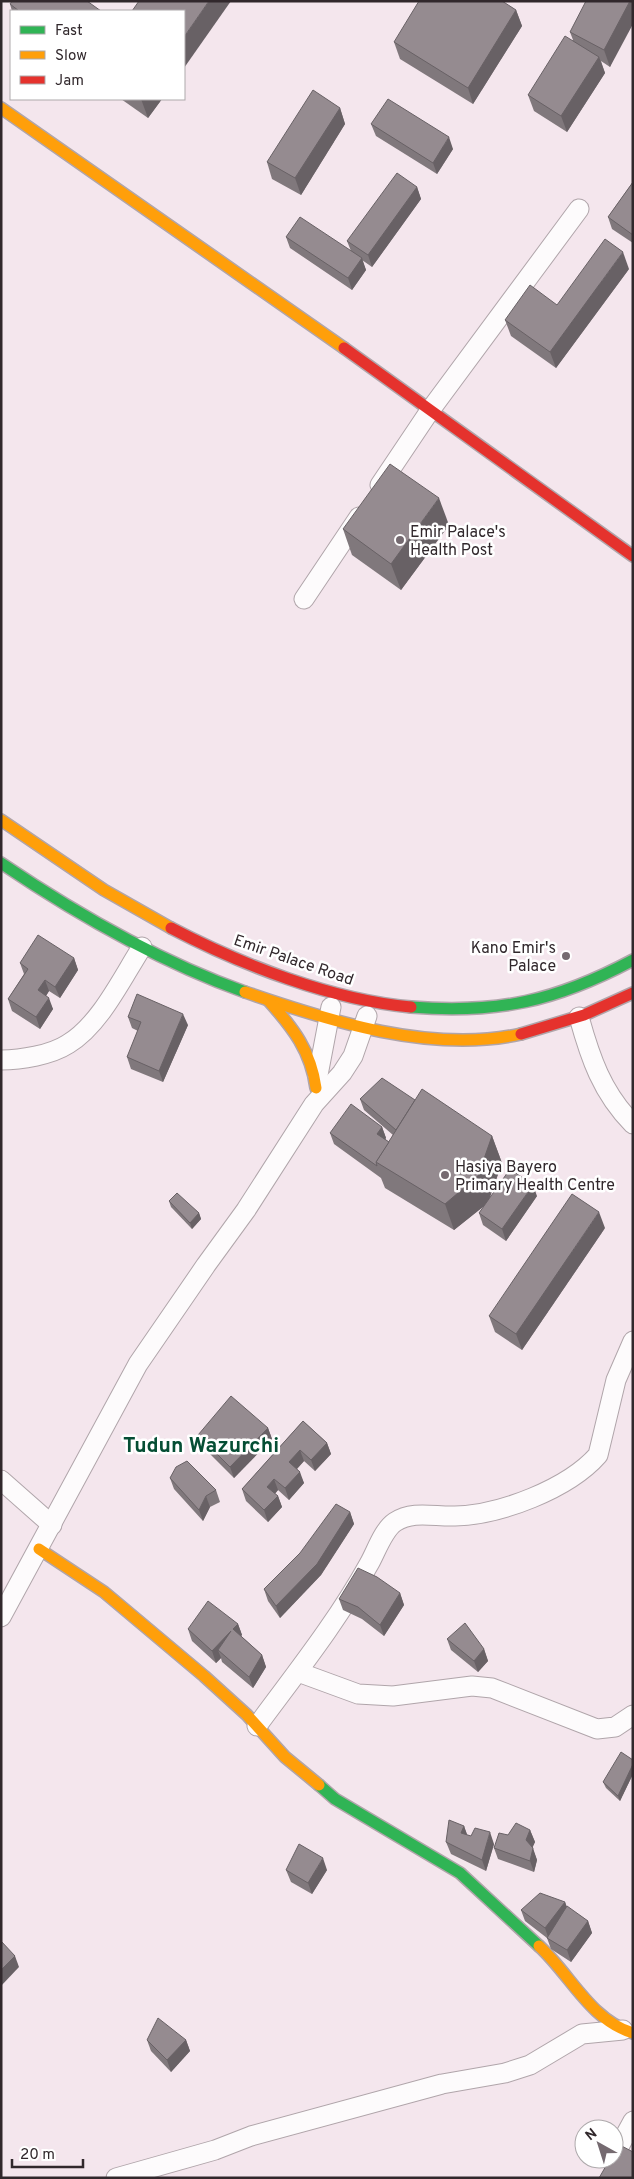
<svg xmlns="http://www.w3.org/2000/svg" width="634" height="2179" font-family="Overpass,sans-serif">
	<style>
		.lines { fill: none; stroke-linecap: round; stroke-linejoin: round }
		.street-casing { stroke: #b0a5aa; stroke-width: 21 }
		.fast-casing { stroke: #b0a5aa; stroke-width: 14 }
		.slow-casing { stroke: #b0a5aa; stroke-width: 14 }
		.jam-casing { stroke: #b0a5aa; stroke-width: 14 }
		.street { stroke: #fdfbfc; stroke-width: 19 }
		.fast { stroke: #30b455; stroke-width: 11 }
		.slow { stroke: #ff9f0a; stroke-width: 11 }
		.jam { stroke: #e5322d; stroke-width: 11 }
		.wall { fill: #80787c }
		.shaded-wall { fill: #686165 }
		.building { fill: #958b90; stroke: #686165 }
		.poi-dot { fill: #756a70; stroke: #fff; stroke-width: 2 }
		.labels { text-anchor: middle; stroke-width: 5; stroke-linejoin: round; paint-order: stroke }
		.poi-label { font-size: 16px; fill: #31282c; stroke: #fff; text-anchor: start }
		.street-label { font-size: 16px; fill: #31282c; stroke: #fff }
		.district-label { font-size: 21px; font-weight: bold; fill: #054e34; stroke: #fff }
	</style>
	<rect width="100%" height="100%" fill="#f4e6ed"/>
	<g class="lines">
		<g class="street-casing">
			<g id="street">
				<path d="M380,485L431,409L579,209"/>
				<path d="M304,599L359,517"/>
				<path d="M579,1017C590,1057 602,1093 633,1124"/>
				<path d="M1,1060C21,1060 51,1055 68,1044C100,1025 122,978 142,947"/>
				<path d="M318,1075L331,1007"/>
				<path d="M1,1480L52,1525"/>
				<path d="M1,1617L138,1364L206,1265L246,1210L314,1104L342,1073L353,1056L367,1016"/>
				<path d="M298,1672L358,1694L393,1696L472,1686L492,1688L597,1729L615,1727L633,1715"/>
				<path d="M257,1726C296,1673 337,1622 369,1564C376,1552 383,1530 395,1522C413,1510 435,1517 455,1516C500,1515 568,1489 598,1455L616,1380L633,1341"/>
				<path d="M614,2156L633,2121"/>
				<path d="M116,2178L215,2150L251,2136L442,2084L505,2073L530,2065L582,2034L623,2030"/>
			</g>
		</g>
		<g class="fast-casing">
			<g id="fast">
				<path d="M1,863C78,915 158,961 245,992"/>
				<path d="M411,1007C498,1014 556,1001 633,960"/>
				<path d="M319,1785L335,1799L460,1873L539,1946"/>
			</g>
		</g>
		<g class="slow-casing">
			<g id="slow">
				<path d="M1,108L344,348"/>
				<path d="M1,820L104,890L171,928"/>
				<path d="M245,992C329,1021 432,1054 521,1034"/>
				<path d="M269,1001C293,1028 311,1051 316,1088"/>
				<path d="M39,1549L104,1592L204,1676L247,1715L285,1757L319,1785"/>
				<path d="M539,1946C570,1974 590,2020 633,2033"/>
			</g>
		</g>
		<g class="jam-casing">
			<g id="jam">
				<path d="M344,348L633,556"/>
				<path d="M171,928C242,965 332,1000 411,1007"/>
				<path d="M521,1034L584,1015L633,993"/>
			</g>
		</g>
		<use href="#street" class="street"/>
		<use href="#fast" class="fast"/>
		<use href="#slow" class="slow"/>
		<use href="#jam" class="jam"/>
	</g>
	<g class="wall">
		<path d="M633,1L610,67L601,61L605,73L567,132L534,111L528,95L573,40L570,32Z"/>
		<path d="M10,4L101,11H12Z"/>
		<path d="M516,10L522,26L473,104L400,59L394,42Z"/>
		<path d="M121,99H162L148,118Z"/>
		<path d="M340,108L345,124L301,195L272,179L267,162Z"/>
		<path d="M371,124L453,149L437,174L376,136Z"/>
		<path d="M633,182V243L612,229L608,217Z"/>
		<path d="M417,187L421,199L372,267L362,260L366,270L352,290L290,248L286,237L351,251L347,241Z"/>
		<path d="M629,269L556,368L511,336L505,320L557,305Z"/>
		<path d="M449,525L401,590L352,555L343,529Z"/>
		<path d="M74,958L78,970L60,998L49,991L46,996L53,1009L40,1029L12,1011L8,999L24,974L20,963Z"/>
		<path d="M128,1017L188,1025L163,1082L131,1069L127,1057L138,1031L132,1028Z"/>
		<path d="M360,1099L415,1100L492,1136L502,1163L489,1199L537,1196L506,1241L483,1225L479,1213L485,1205L454,1230L385,1188L381,1178L334,1144L330,1133L382,1127L386,1138L385,1139L389,1142L393,1135L364,1110Z"/>
		<path d="M169,1201L199,1213L201,1219L192,1229L171,1207Z"/>
		<path d="M605,1228L522,1350L495,1332L489,1316Z"/>
		<path d="M303,1421L327,1443L331,1454L315,1471L304,1461L297,1469L304,1483L289,1500L278,1490L275,1494L278,1496L282,1507L268,1522L246,1501L242,1489Z"/>
		<path d="M268,1428L272,1439L234,1478L202,1446L198,1435Z"/>
		<path d="M170,1478L216,1490L220,1502L210,1507L203,1521L174,1489Z"/>
		<path d="M350,1512L354,1524L321,1575L280,1618L268,1601L264,1589Z"/>
		<path d="M400,1593L404,1605L384,1636L362,1619L343,1610L339,1599Z"/>
		<path d="M238,1624L242,1635L241,1636L262,1655L266,1667L253,1688L222,1662L221,1658L216,1663L192,1641L188,1629Z"/>
		<path d="M447,1639L484,1649L488,1661L478,1672L451,1650Z"/>
		<path d="M633,1760V1774L620,1801L606,1788L603,1782Z"/>
		<path d="M464,1826L467,1835L494,1844L486,1871L451,1854L446,1842Z"/>
		<path d="M530,1830L535,1842L532,1847L537,1860L534,1872L498,1859L494,1848L508,1835Z"/>
		<path d="M286,1870H327L312,1894L291,1882Z"/>
		<path d="M565,1902L567,1907L588,1921L592,1933L571,1962L551,1949L547,1938L525,1921L521,1910Z"/>
		<path d="M147,2040H186L190,2051L171,2072L151,2051Z"/>
	</g>
	<g class="shaded-wall">
		<path d="M209,1H231L184,68V37Z"/>
		<path d="M630,1H633V24L610,67L604,50Z"/>
		<path d="M516,10L522,26L473,104L468,88Z"/>
		<path d="M599,57L605,73L567,132L561,116Z"/>
		<path d="M141,99H162L148,118Z"/>
		<path d="M340,108L345,124L301,195L295,178Z"/>
		<path d="M449,137L453,149L437,174L433,163Z"/>
		<path d="M417,187L421,199L372,267L368,255Z"/>
		<path d="M623,252L629,269L556,368L550,352Z"/>
		<path d="M362,258L366,270L352,290L348,278Z"/>
		<path d="M439,498L449,525L401,590L391,564Z"/>
		<path d="M74,958L78,970L60,998L55,987Z"/>
		<path d="M45,980L49,991L42,1002L38,990Z"/>
		<path d="M49,998L53,1009L40,1029L36,1017Z"/>
		<path d="M183,1014L188,1025L163,1082L159,1071Z"/>
		<path d="M382,1127L386,1138L381,1145L377,1134Z"/>
		<path d="M492,1136L502,1163L488,1203L454,1230L445,1204Z"/>
		<path d="M533,1185L537,1196L506,1241L502,1229Z"/>
		<path d="M599,1212L605,1228L522,1350L516,1334Z"/>
		<path d="M199,1213L201,1219L192,1229L190,1223Z"/>
		<path d="M268,1428L272,1439L234,1478L230,1467Z"/>
		<path d="M327,1443L331,1454L315,1471L311,1460Z"/>
		<path d="M300,1450L304,1461L293,1473L289,1462Z"/>
		<path d="M300,1472L304,1483L289,1500L285,1488Z"/>
		<path d="M274,1479L278,1490L271,1498L267,1487Z"/>
		<path d="M206,1496L210,1507L203,1521L199,1510Z"/>
		<path d="M278,1496L282,1507L268,1522L264,1510Z"/>
		<path d="M350,1512L354,1524L321,1575L280,1618L276,1606Z"/>
		<path d="M400,1593L404,1605L384,1636L380,1625Z"/>
		<path d="M238,1624L242,1635L237,1640L233,1629Z"/>
		<path d="M231,1631L218,1650L221,1658L216,1663L212,1651Z"/>
		<path d="M484,1649L488,1661L478,1672L474,1661Z"/>
		<path d="M262,1655L266,1667L253,1688L249,1677Z"/>
		<path d="M633,1764V1774L620,1801L618,1796Z"/>
		<path d="M464,1826L468,1837L461,1833Z"/>
		<path d="M530,1830L535,1842L531,1851L526,1840Z"/>
		<path d="M490,1832L494,1844L486,1871L482,1860Z"/>
		<path d="M533,1848L537,1860L534,1872L530,1861Z"/>
		<path d="M323,1858L327,1870L312,1894L308,1883Z"/>
		<path d="M565,1902L569,1914L549,1940L545,1928Z"/>
		<path d="M588,1921L592,1933L571,1962L567,1950Z"/>
		<path d="M15,1956L19,1967L1,1986V1970Z"/>
		<path d="M186,2040L190,2051L171,2072L167,2060Z"/>
	</g>
	<g class="building">
		<path d="M12,1H87L101,11H19L10,4Z"/>
		<path d="M139,1H209L184,37V11H132Z"/>
		<path d="M419,1H502L516,10L468,88L394,42Z"/>
		<path d="M586,1H630L604,50L570,32Z"/>
		<path d="M565,36L599,57L561,116L528,95Z"/>
		<path d="M313,90L340,108L295,178L267,162Z"/>
		<path d="M388,99L449,137L433,163L371,124Z"/>
		<path d="M397,173L417,187L368,255L347,241Z"/>
		<path d="M633,182V235L608,217Z"/>
		<path d="M300,217L362,258L348,278L286,237Z"/>
		<path d="M605,239L623,252L550,352L505,320L530,285L557,305Z"/>
		<path d="M390,464L439,498L391,564L343,529Z"/>
		<path d="M38,935L74,958L55,987L45,980L38,990L49,998L36,1017L8,999L28,969L20,963Z"/>
		<path d="M137,994L183,1014L159,1071L127,1057L141,1022L128,1017Z"/>
		<path d="M382,1078L415,1100L396,1130L360,1099Z"/>
		<path d="M422,1089L492,1136L478,1176L445,1204L376,1162Z"/>
		<path d="M351,1104L382,1127L377,1134L389,1142L376,1162L377,1166L330,1133Z"/>
		<path d="M510,1169L533,1185L502,1229L479,1213Z"/>
		<path d="M177,1193L199,1213L190,1223L169,1201Z"/>
		<path d="M572,1194L599,1212L516,1334L489,1316Z"/>
		<path d="M231,1396L268,1428L230,1467L198,1435Z"/>
		<path d="M303,1421L327,1443L311,1460L300,1450L289,1462L300,1472L285,1488L274,1479L267,1487L278,1496L264,1510L242,1489Z"/>
		<path d="M187,1461L216,1490L206,1496L199,1510L170,1478L176,1467Z"/>
		<path d="M336,1504L350,1512L317,1564L276,1606L264,1589L300,1553Z"/>
		<path d="M358,1568L377,1577L400,1593L380,1625L358,1607L339,1599Z"/>
		<path d="M208,1601L238,1624L233,1629L262,1655L249,1677L218,1650L231,1631L212,1651L188,1629Z"/>
		<path d="M465,1623L484,1649L474,1661L447,1639Z"/>
		<path d="M621,1752L633,1760V1764L618,1796L603,1782Z"/>
		<path d="M449,1820L464,1826L461,1833L471,1836L475,1828L490,1832L482,1860L446,1842Z"/>
		<path d="M516,1823L530,1830L526,1840L533,1848L530,1861L494,1848L499,1833L508,1835Z"/>
		<path d="M299,1844L323,1858L308,1883L286,1870Z"/>
		<path d="M540,1893L565,1902L545,1928L521,1910Z"/>
		<path d="M567,1906L588,1921L567,1950L547,1938Z"/>
		<path d="M1,1941L15,1956L1,1970Z"/>
		<path d="M158,2018L186,2040L167,2060L147,2040Z"/>
		<path d="M618,2144L633,2152V2178H599L610,2159H614V2151Z"/>
	</g>
	<g class="poi-dot">
		<circle cx="400" cy="540" r="5"/>
		<circle cx="566" cy="956" r="5"/>
		<circle cx="445" cy="1175" r="5"/>
	</g>
	<g class="labels">
		<g class="poi-label">
			<text x="410" y="537">Emir Palace's<tspan x="410" dy="18">Health Post</tspan></text>
			<text x="556" y="953" text-anchor="end">Kano Emir's<tspan x="556" dy="18">Palace</tspan></text>
			<text x="455" y="1172">Hasiya Bayero<tspan x="455" dy="18">Primary Health Centre</tspan></text>
		</g>
		<g class="street-label">
			<text transform="translate(294 959) rotate(19)" y="6">Emir Palace Road</text>
		</g>
		<g class="district-label">
			<text x="201" y="1452">Tudun Wazurchi</text>
		</g>
	</g>
	<rect width="634" height="2179" fill="none" stroke="#31282c" stroke-width="5"/>
	<rect x="10" y="10" width="175" height="90" fill="#ffffff" stroke="#ada9ab"/>
	<rect x="20" y="26" width="25" height="8" fill="#30b455" stroke="#ada9ab"/>
	<text x="55" y="35" font-size="15" fill="#31282c">Fast</text>
	<rect x="20" y="51" width="25" height="8" fill="#ff9f0a" stroke="#ada9ab"/>
	<text x="55" y="60" font-size="15" fill="#31282c">Slow</text>
	<rect x="20" y="76" width="25" height="8" fill="#e5322d" stroke="#ada9ab"/>
	<text x="55" y="85" font-size="15" fill="#31282c">Jam</text>
	<g transform="translate(599 2144) rotate(321)"><circle r="24" fill="#ffffff" stroke="#ada9ab"/>
	<path d="M0-4L9 19L0 12L-9 19Z" fill="#756a70"/>
	<text y="-8" font-size="14" font-weight="bold" text-anchor="middle" fill="#31282c">N</text>
	</g>
	<path d="M12 2159v8h71v-8" fill="none" stroke="#31282c" stroke-width="2.5"/>
	<text x="20" y="2159" font-size="15" fill="#31282c" stroke="#ffffff" stroke-width="4" paint-order="stroke">20 m</text>
</svg>
